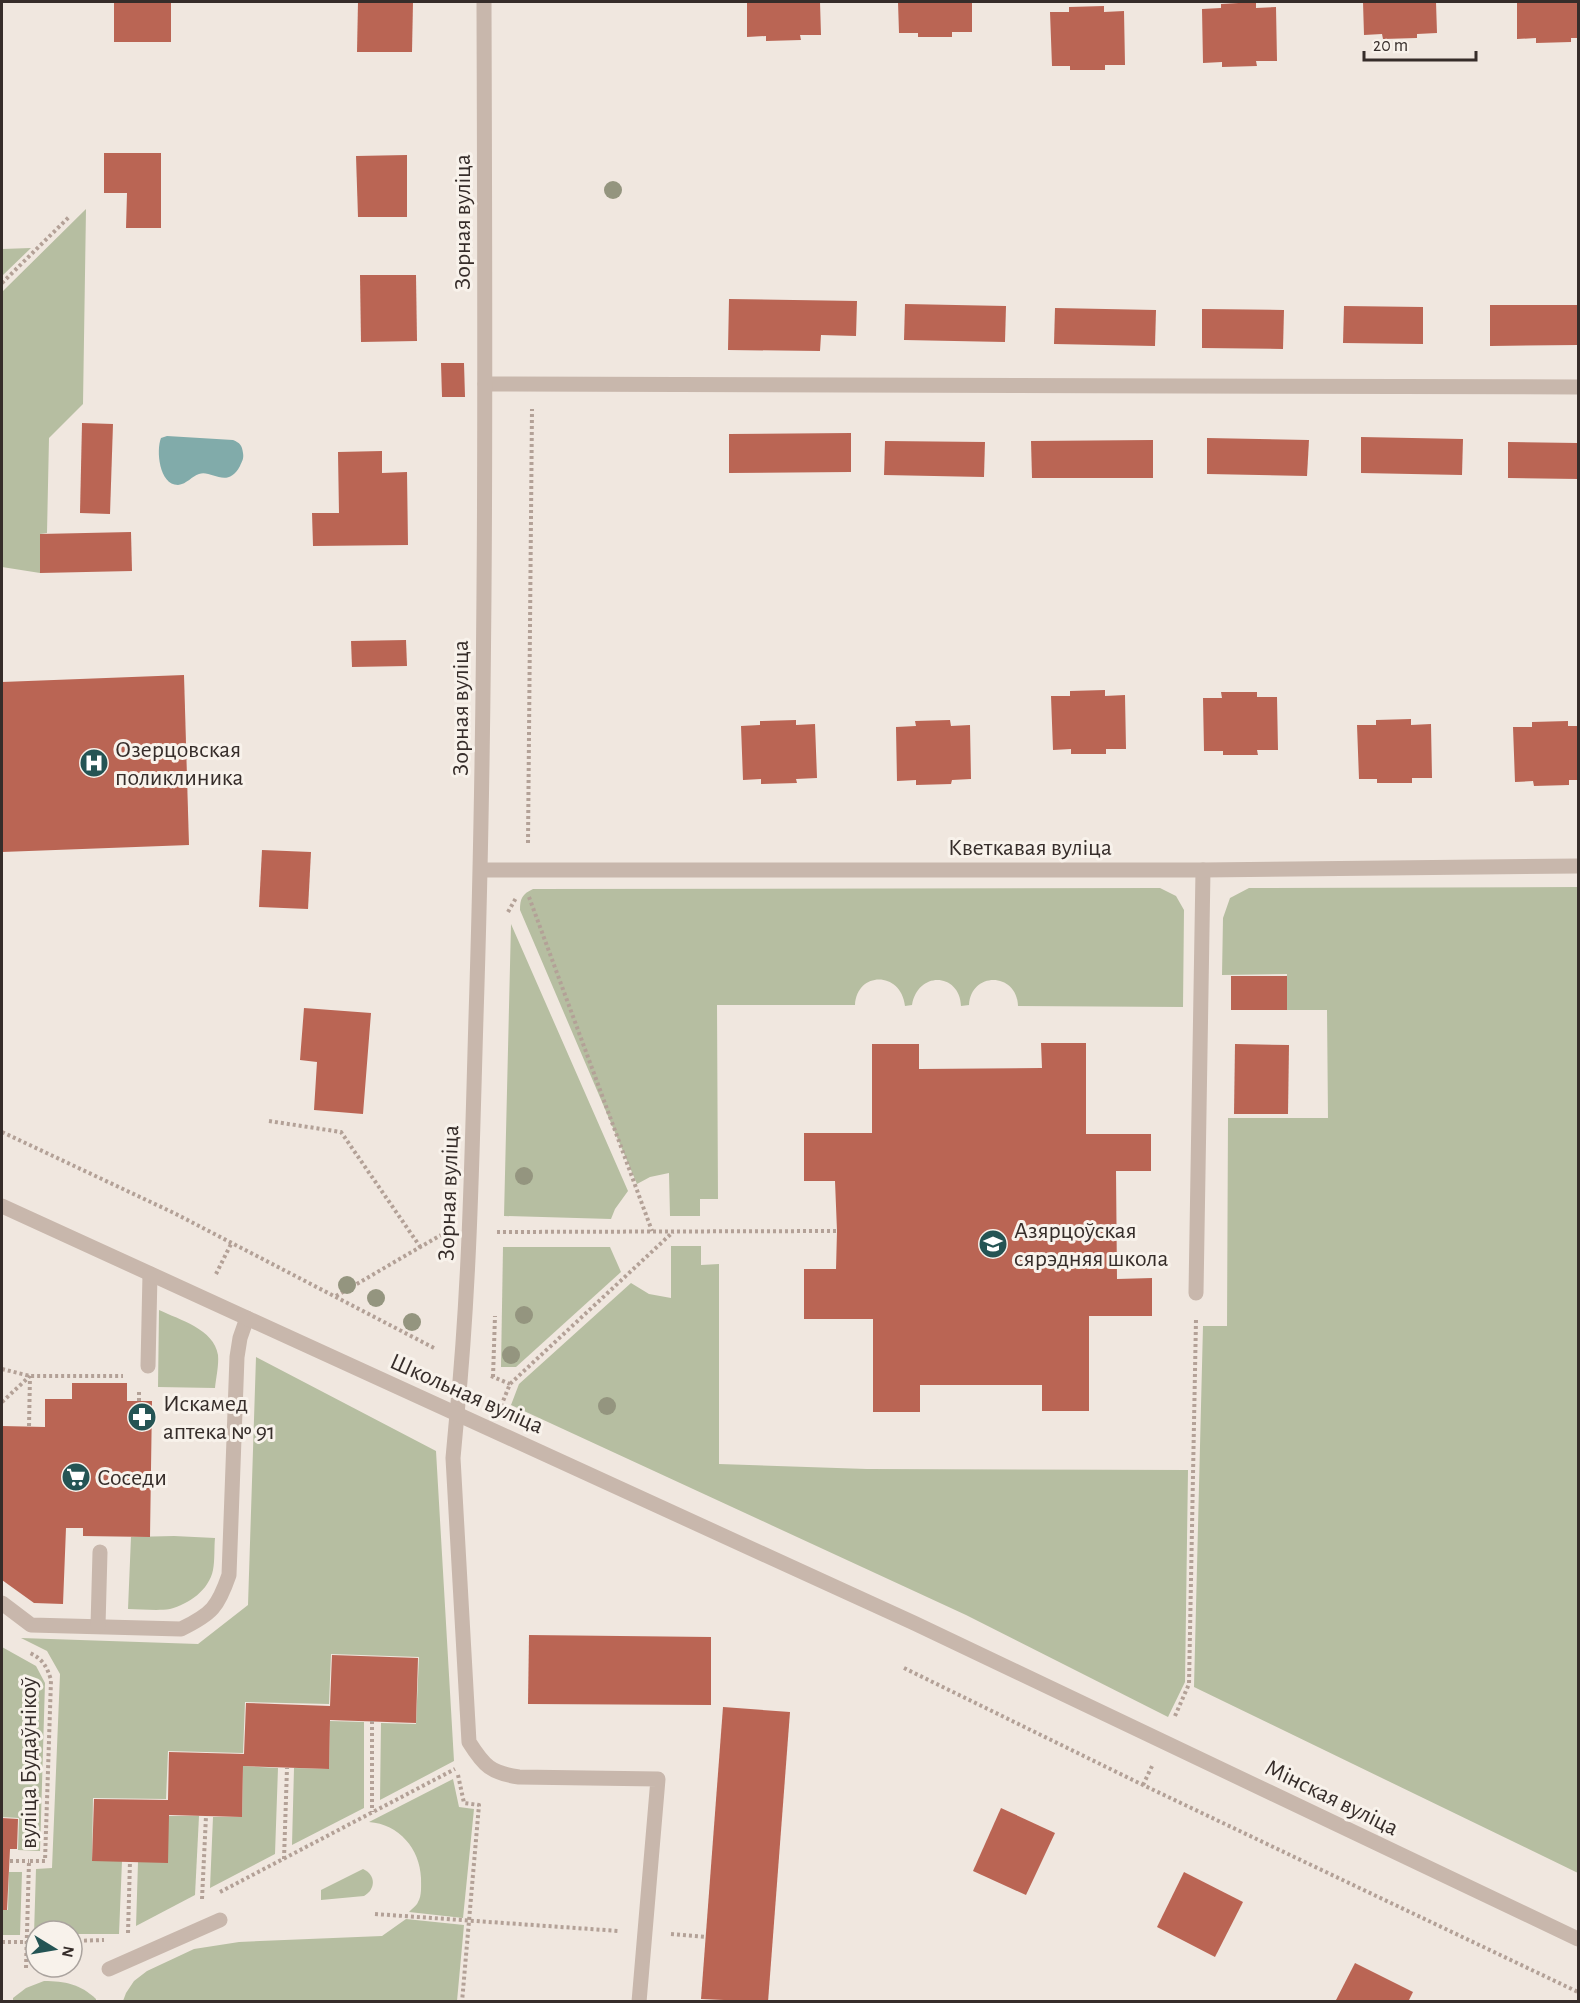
<svg xmlns="http://www.w3.org/2000/svg" width="1580" height="2003" font-family="'Alegreya Sans',sans-serif">
	<style>
		.green { fill: #b6bea1 }
		.water { fill: #81abaa }
		.building { fill: #ba6554 }
		.lines { fill: none; stroke-linecap: round; stroke-linejoin: round }
		.path { stroke: #b3a197; stroke-width: 4; stroke-dasharray: 3 3; stroke-linecap: butt }
		.service { stroke: #c8b7ac; stroke-width: 15 }
		.minor { stroke: #c8b7ac; stroke-width: 15 }
		.tertiary { stroke: #c8b7ac; stroke-width: 15 }
		.tree { fill: #94957f }
		.labels { text-anchor: middle; stroke-width: 6; stroke-linejoin: round; paint-order: stroke }
		.street-label { font-size: 24px; fill: #362d2a; stroke: #f8f2eb }
		.poi-label { font-size: 24px; fill: #362d2a; stroke: #f8f2eb; text-anchor: start }
	</style>
	<rect width="100%" height="100%" fill="#f0e7df"/>
	<g class="green">
		<path d="M86,209L83,404L49,438L47,533L40,534V573L2,567V292Z"/>
		<path d="M31,248L2,276V249Z"/>
		<path d="M1578,887V1873L1194,1687L1203,1326H1227L1228,1118H1328L1327,1010H1286L1287,974L1222,975L1223,918L1230,898L1249,888Z"/>
		<path d="M1160,888L1176,896L1184,910L1183,1007L1018,1006C1017,972 971,971 969,1005L961,1006C960,973 918,970 912,1005L905,1006C901,971 857,971 855,1005H717L718,1199H700V1216H670L669,1173L650,1177L637,1184L520,910C520,899 522,894 533,889Z"/>
		<path d="M511,924L628,1191L615,1209L611,1219L504,1216Z"/>
		<path d="M671,1246H701V1265L719,1264V1464L867,1469L1188,1470L1185,1682L1168,1717L966,1615L511,1405L519,1384L631,1283L649,1294L671,1298Z"/>
		<path d="M503,1247H610L621,1272L516,1367H501Z"/>
		<path d="M159,1310C180,1320 214,1329 218,1355C219,1365 216,1378 215,1388L158,1387Z"/>
		<path d="M256,1357L436,1451L454,1761L380,1800L381,1723L416,1724L419,1657L331,1654L329,1704L245,1702L243,1753L168,1751L166,1799L93,1798L92,1861H122L119,1934H72V1931H36V1934H34L36,1869L52,1868L60,1674L47,1651L21,1638L198,1644L248,1605Z"/>
		<path d="M174,1536L215,1538C214,1548 215,1560 213,1570C209,1590 189,1604 170,1609C157,1611 141,1609 128,1609L131,1537Z"/>
		<path d="M2,1647L36,1666L45,1683L40,1851L18,1850L19,1818L2,1817Z"/>
		<path d="M330,1721L364,1722V1808L292,1845L294,1768L329,1769Z"/>
		<path d="M243,1766L278,1768L275,1854L210,1888L213,1817H242Z"/>
		<path d="M453,1779L459,1807L474,1809L463,1918L409,1912C412,1909 417,1905 418,1902C422,1896 421,1885 421,1878C420,1849 399,1824 369,1822Z"/>
		<path d="M168,1816H199L195,1895L136,1926L138,1862Z"/>
		<path d="M363,1869C376,1875 376,1889 364,1896L321,1900V1890Z"/>
		<path d="M9,1872H22L20,1935H2V1910H8Z"/>
		<path d="M406,1919L464,1925L457,2001H123L126,1993L134,1981L147,1971L194,1949L239,1942L382,1936Z"/>
		<path d="M44,1981C65,1981 80,1984 96,1999V2001H13V1998L26,1988Z"/>
	</g>
	<path class="water" d="M167,436L233,440C240,443 242,445 243,453C244,459 242,461 240,466C227,490 211,469 199,474C192,476 187,484 178,485C159,485 156,450 161,438Z"/>
	<g class="building">
		<rect x="114" y="2" width="57" height="40"/>
		<path d="M358,2H413L412,52H357Z"/>
		<path d="M747,2H820L821,35H800L801,40L766,41V36L747,37Z"/>
		<path d="M898,2H972V32H952V37H918V33H899Z"/>
		<path d="M1256,2V8L1276,7L1277,61H1256L1257,66L1222,67V62L1203,63L1202,9L1221,8V4Z"/>
		<path d="M1363,2H1436L1437,33L1417,34V38L1383,39L1382,34L1364,35Z"/>
		<path d="M1517,2H1578V38H1571V42L1536,43V38L1517,39Z"/>
		<path d="M1104,6V12L1124,11L1125,65H1105V70H1070V66H1052L1050,12H1069V7Z"/>
		<path d="M104,153H161V228H126L127,193H104Z"/>
		<path d="M407,155V217H358L356,156Z"/>
		<path d="M360,275H416L417,341L361,342Z"/>
		<path d="M729,299L857,301L856,336L821,335L820,351L728,350Z"/>
		<path d="M905,304L1006,306L1005,342L904,340Z"/>
		<path d="M1490,305H1578V345L1490,346Z"/>
		<path d="M1344,306L1423,307V344L1343,343Z"/>
		<path d="M1055,308L1156,310L1155,346L1054,344Z"/>
		<path d="M1202,309L1284,310L1283,349L1202,348Z"/>
		<path d="M441,363H464L465,397H442Z"/>
		<path d="M82,423L113,424L110,514L80,513Z"/>
		<path d="M851,433V472L729,473V434Z"/>
		<path d="M1361,437L1463,439L1462,475L1361,473Z"/>
		<path d="M1207,438L1309,440L1307,476L1207,474Z"/>
		<path d="M1153,440V478H1032L1031,441Z"/>
		<path d="M885,441L985,442L984,477L884,475Z"/>
		<path d="M1508,442L1578,443V479L1508,478Z"/>
		<path d="M382,451V473L407,472L408,545L313,546L312,513H339L338,452Z"/>
		<path d="M131,532L132,571L40,573V534Z"/>
		<path d="M406,640L407,666L352,667L351,641Z"/>
		<path d="M184,675L189,845L2,852V682Z"/>
		<path d="M1105,690V696L1125,695L1126,749H1106V754H1071V749L1053,750L1051,696H1070V691Z"/>
		<path d="M1221,692H1257V697H1277L1278,750H1257L1258,755H1223V751H1204L1203,698H1222Z"/>
		<path d="M1411,719V725L1431,724L1432,778H1412V783H1377V779H1359L1357,725H1376V720Z"/>
		<path d="M796,720V725L815,724L817,778L796,779L797,783L761,784V779L743,780L741,726L760,725V721Z"/>
		<path d="M950,720L951,726L970,725L971,779L952,780L951,784L916,785V780L897,781L896,727L916,726L915,721Z"/>
		<path d="M1568,721V726H1578V780H1569V785L1534,786L1533,781L1515,782L1513,727H1532V722Z"/>
		<path d="M262,850L311,852L308,909L259,907Z"/>
		<rect x="1231" y="976" width="56" height="34"/>
		<path d="M304,1008L371,1013L363,1114L314,1110L317,1062L300,1060Z"/>
		<path d="M1041,1043H1086V1134H1151V1171H1116L1117,1279L1152,1278V1316H1089V1411H1042V1385H920V1412H873V1319H804V1269H836L837,1231L835,1181H804V1133H872V1044H919V1069L1042,1068Z"/>
		<path d="M1235,1044L1289,1045L1288,1114H1234Z"/>
		<path d="M72,1383H127V1401H152L150,1537L83,1536V1528H66L63,1604L34,1603L2,1580V1426L45,1427V1399H72Z"/>
		<path d="M529,1635L711,1637V1705L528,1704Z"/>
		<path d="M332,1655L418,1658L416,1723L330,1720L329,1769L243,1766L242,1817L169,1815L168,1863L92,1861L94,1799L168,1800L169,1752L244,1754L246,1703L330,1706Z"/>
		<path d="M723,1707L790,1712L768,2002L701,1999Z"/>
		<path d="M1001,1808L1055,1833L1026,1895L973,1871Z"/>
		<path d="M2,1818L18,1819L17,1849H10L7,1910H2Z"/>
		<path d="M1184,1872L1243,1902L1215,1957L1157,1927Z"/>
		<path d="M1355,1963L1413,1992L1408,2002H1335Z"/>
	</g>
	<g class="lines">
		<g class="path">
			<path d="M2,283L69,217"/>
			<path d="M528,843L532,409"/>
			<path d="M529,897L652,1231"/>
			<path d="M508,912L516,898"/>
			<path d="M269,1121L341,1132L421,1248"/>
			<path d="M2,1132L174,1213L436,1349"/>
			<path d="M497,1232L837,1231"/>
			<path d="M216,1274L232,1242"/>
			<path d="M336,1296L441,1235"/>
			<path d="M2,1369L30,1376H123"/>
			<path d="M491,1376L510,1384"/>
			<path d="M493,1377L495,1316"/>
			<path d="M139,1401V1391"/>
			<path d="M2,1402L30,1376"/>
			<path d="M501,1406L510,1384L673,1232"/>
			<path d="M29,1426L30,1376"/>
			<path d="M904,1668L1143,1785L1578,1992"/>
			<path d="M1175,1716L1189,1684L1196,1319"/>
			<path d="M372,1721V1812"/>
			<path d="M458,1775L464,1803L479,1805L462,2002"/>
			<path d="M1143,1785L1153,1764"/>
			<path d="M284,1859L287,1768"/>
			<path d="M10,1861H29"/>
			<path d="M220,1892L455,1769"/>
			<path d="M202,1899L206,1816"/>
			<path d="M375,1914L619,1931"/>
			<path d="M128,1933L130,1861"/>
			<path d="M671,1934L706,1937"/>
			<path d="M72,1941L104,1940"/>
			<path d="M2,1942H36"/>
			<path d="M26,1968L29,1861H45L51,1680C47,1667 43,1659 30,1653"/>
		</g>
		<g class="service">
			<path d="M485,384L1578,387"/>
			<path d="M1196,1293L1203,870"/>
			<path d="M148,1366L150,1274"/>
			<path d="M457,1414L453,1458L469,1742C484,1766 491,1773 519,1777L658,1779L639,2002"/>
			<path d="M2,1603L31,1625L181,1629C212,1614 218,1607 229,1575L237,1357L240,1338L247,1318"/>
			<path d="M98,1626L100,1552"/>
			<path d="M109,1969L220,1920"/>
		</g>
		<g class="minor">
			<path d="M481,870H1203L1578,866"/>
			<path d="M457,1414C470,1282 472,1150 476,1017C487,679 485,340 484,2"/>
		</g>
		<path class="tertiary" d="M2,1206L914,1623L1578,1939"/>
	</g>
	<g class="tree">
		<circle cx="613" cy="190" r="9"/>
		<circle cx="524" cy="1176" r="9"/>
		<circle cx="347" cy="1285" r="9"/>
		<circle cx="376" cy="1298" r="9"/>
		<circle cx="524" cy="1315" r="9"/>
		<circle cx="412" cy="1322" r="9"/>
		<circle cx="511" cy="1355" r="9"/>
		<circle cx="607" cy="1406" r="9"/>
	</g>
	<defs>
		<g id="hospital-disc" transform="scale(1.5)"><circle r="9.5" fill="#245454" stroke="#f8f2eb"/><path d="M-5-5h3v3.5h4V-5h3V5h-3V1.5h-4V5h-3Z" fill="#fff"/></g>
		<g id="school-disc" transform="scale(1.5)"><circle r="9.5" fill="#245454" stroke="#f8f2eb"/><path d="M0-5L7-2L0 1L-7-2ZM-4 1L0 2.5L4 1V4Q0 6-4 4Z" fill="#fff"/></g>
		<g id="pharmacy-disc" transform="scale(1.5)"><circle r="9.5" fill="#245454" stroke="#f8f2eb"/><path d="M-2-6h4v4h4v4h-4v4h-4v-4h-4v-4h4Z" fill="#fff"/></g>
		<g id="supermarket-disc" transform="scale(1.5)"><circle r="9.5" fill="#245454" stroke="#f8f2eb"/><path d="M-6-5.5h2.5l.6 2H6L4.5 2H-2.5L-4.4-4H-6ZM-1.5 3.2a1.3 1.3 0 1 0 .1 0ZM3 3.2a1.3 1.3 0 1 0 .1 0Z" fill="#fff"/></g>
	</defs>
	<g fill-rule="evenodd">
		<use href="#hospital-disc" x="94" y="763"/>
		<use href="#school-disc" x="993" y="1244"/>
		<use href="#pharmacy-disc" x="142" y="1417"/>
		<use href="#supermarket-disc" x="76" y="1477"/>
	</g>
	<g class="labels">
		<g class="street-label">
			<text transform="translate(462 222) rotate(-90)" y="8">Зорная вуліца</text>
			<text transform="translate(460 708) rotate(-90)" y="8">Зорная вуліца</text>
			<text x="1030" y="855">Кветкавая вуліца</text>
			<text transform="translate(448 1193) rotate(-88)" y="8">Зорная вуліца</text>
			<text transform="translate(467 1393) rotate(24)" y="8">Школьная вуліца</text>
			<text transform="translate(28 1763) rotate(-90)" y="8">вуліца Будаўнікоў</text>
			<text transform="translate(1332 1797) rotate(26)" y="8">Мінская вуліца</text>
		</g>
		<g class="poi-label">
			<text x="115" y="757">Озерцовская<tspan x="115" dy="28">поликлиника</tspan></text>
			<text x="1014" y="1238">Азярцоўская<tspan x="1014" dy="28">сярэдняя школа</tspan></text>
			<text x="163" y="1411">Искамед<tspan x="163" dy="28">аптека № 91</tspan></text>
			<text x="97" y="1485">Соседи</text>
		</g>
	</g>
	<rect width="1580" height="2003" fill="none" stroke="#362d2a" stroke-width="6"/>
	<g transform="translate(54 1949) rotate(101)"><circle r="28" fill="#f8f2eb" stroke="#aaa39e" stroke-width="1.5"/>
	<path d="M0-4.5L10 22L0 15L-10 22Z" fill="#245454"/>
	<text y="-9" font-size="16" font-weight="bold" text-anchor="middle" fill="#362d2a">N</text>
	</g>
	<path d="M1364 51v9h112v-9" fill="none" stroke="#362d2a" stroke-width="3"/>
	<text x="1373" y="51" font-size="18" fill="#362d2a" stroke="#f8f2eb" stroke-width="4.5" paint-order="stroke">20 m</text>
</svg>
